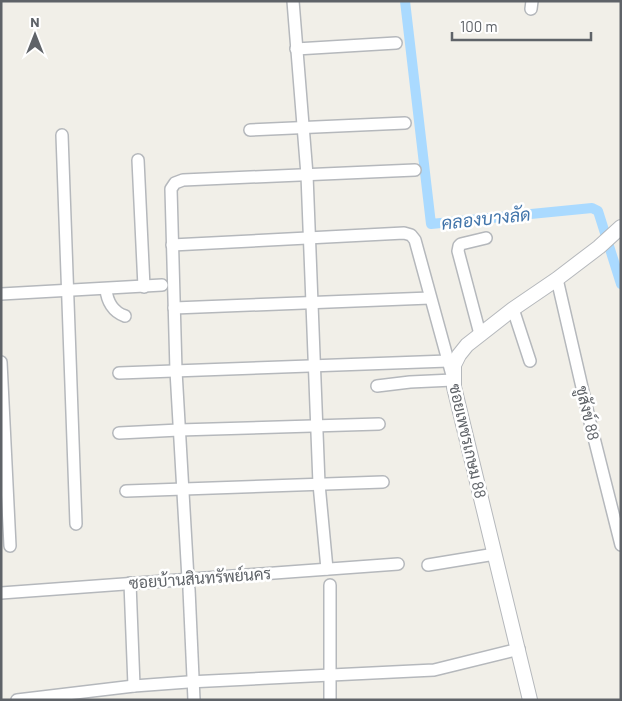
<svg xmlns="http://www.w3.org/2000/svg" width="622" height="701" font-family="Barlow,Sarabun,sans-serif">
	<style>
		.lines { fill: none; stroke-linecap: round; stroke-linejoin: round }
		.canal { stroke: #aadaff; stroke-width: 10 }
		.minor-casing { stroke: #b5b8bc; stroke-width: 14 }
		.tertiary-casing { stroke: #b5b8bc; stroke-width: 16 }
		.minor { stroke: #fff; stroke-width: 11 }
		.tertiary { stroke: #fff; stroke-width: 14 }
		.labels { text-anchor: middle; stroke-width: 5; stroke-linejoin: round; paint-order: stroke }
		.street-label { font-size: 16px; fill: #5f6368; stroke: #fff }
		.water-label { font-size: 18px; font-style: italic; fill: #4174aa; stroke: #fff }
	</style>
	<rect width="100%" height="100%" fill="#f1efe8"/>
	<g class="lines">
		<path class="canal" d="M405,1L431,224L592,208L598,211L621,284"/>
		<g class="minor-casing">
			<g id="minor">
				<path d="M293,1L307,175L319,484L327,569"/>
				<path d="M531,9L532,1"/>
				<path d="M296,49L396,43"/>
				<path d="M250,130L405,123"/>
				<path d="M62,135L76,524"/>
				<path d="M138,160L144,287"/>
				<path d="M172,245L404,233L411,235L415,240L452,375"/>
				<path d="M557,279L590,422L621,545"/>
				<path d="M106,289C107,301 113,312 125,316"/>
				<path d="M1,294L162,285"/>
				<path d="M174,308L430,298"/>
				<path d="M513,309L530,361"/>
				<path d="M480,334L458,251L459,246L461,244L486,238"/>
				<path d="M1,362L10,546"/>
				<path d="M119,373L448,361"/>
				<path d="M377,386L410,382L453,380"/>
				<path d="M119,433L179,430L379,424"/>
				<path d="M126,491L383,482"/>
				<path d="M428,565L495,554"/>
				<path d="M188,579L176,371L171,189L175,183L183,180L415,170"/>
				<path d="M130,583L134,686"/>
				<path d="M189,589L194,700"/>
				<path d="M1,593L398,564"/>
				<path d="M17,700L134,686L188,682L434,670L519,649"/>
				<path d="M330,700V585"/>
			</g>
		</g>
		<g class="tertiary-casing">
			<path id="tertiary" d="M530,700L454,387V365L459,355L467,345L513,309L557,279L599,247L621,227"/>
		</g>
		<use href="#minor" class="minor"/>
		<use href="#tertiary" class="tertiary"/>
	</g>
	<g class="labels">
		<g class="street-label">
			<text transform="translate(588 413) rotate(77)" y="6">ชูสังข์ 88</text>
			<text transform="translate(468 441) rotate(77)" y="6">ซอยเพชรเกษม 88</text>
			<text transform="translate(200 578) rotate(-4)" y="6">ซอยบ้านสินทรัพย์นคร</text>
		</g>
		<g class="water-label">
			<text transform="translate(486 219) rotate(-6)" y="6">คลองบางลัด</text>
		</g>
	</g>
	<rect width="622" height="701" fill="none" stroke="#5f6368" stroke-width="5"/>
	<g transform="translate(35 35)" stroke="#ffffff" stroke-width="4" paint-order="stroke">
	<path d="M0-4L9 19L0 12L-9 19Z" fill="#5f6368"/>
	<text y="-8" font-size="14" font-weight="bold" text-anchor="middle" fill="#5f6368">N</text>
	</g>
	<path d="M452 32v8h139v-8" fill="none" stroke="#5f6368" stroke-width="2.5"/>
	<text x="460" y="32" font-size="15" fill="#5f6368" stroke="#ffffff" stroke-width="4" paint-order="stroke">100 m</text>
</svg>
